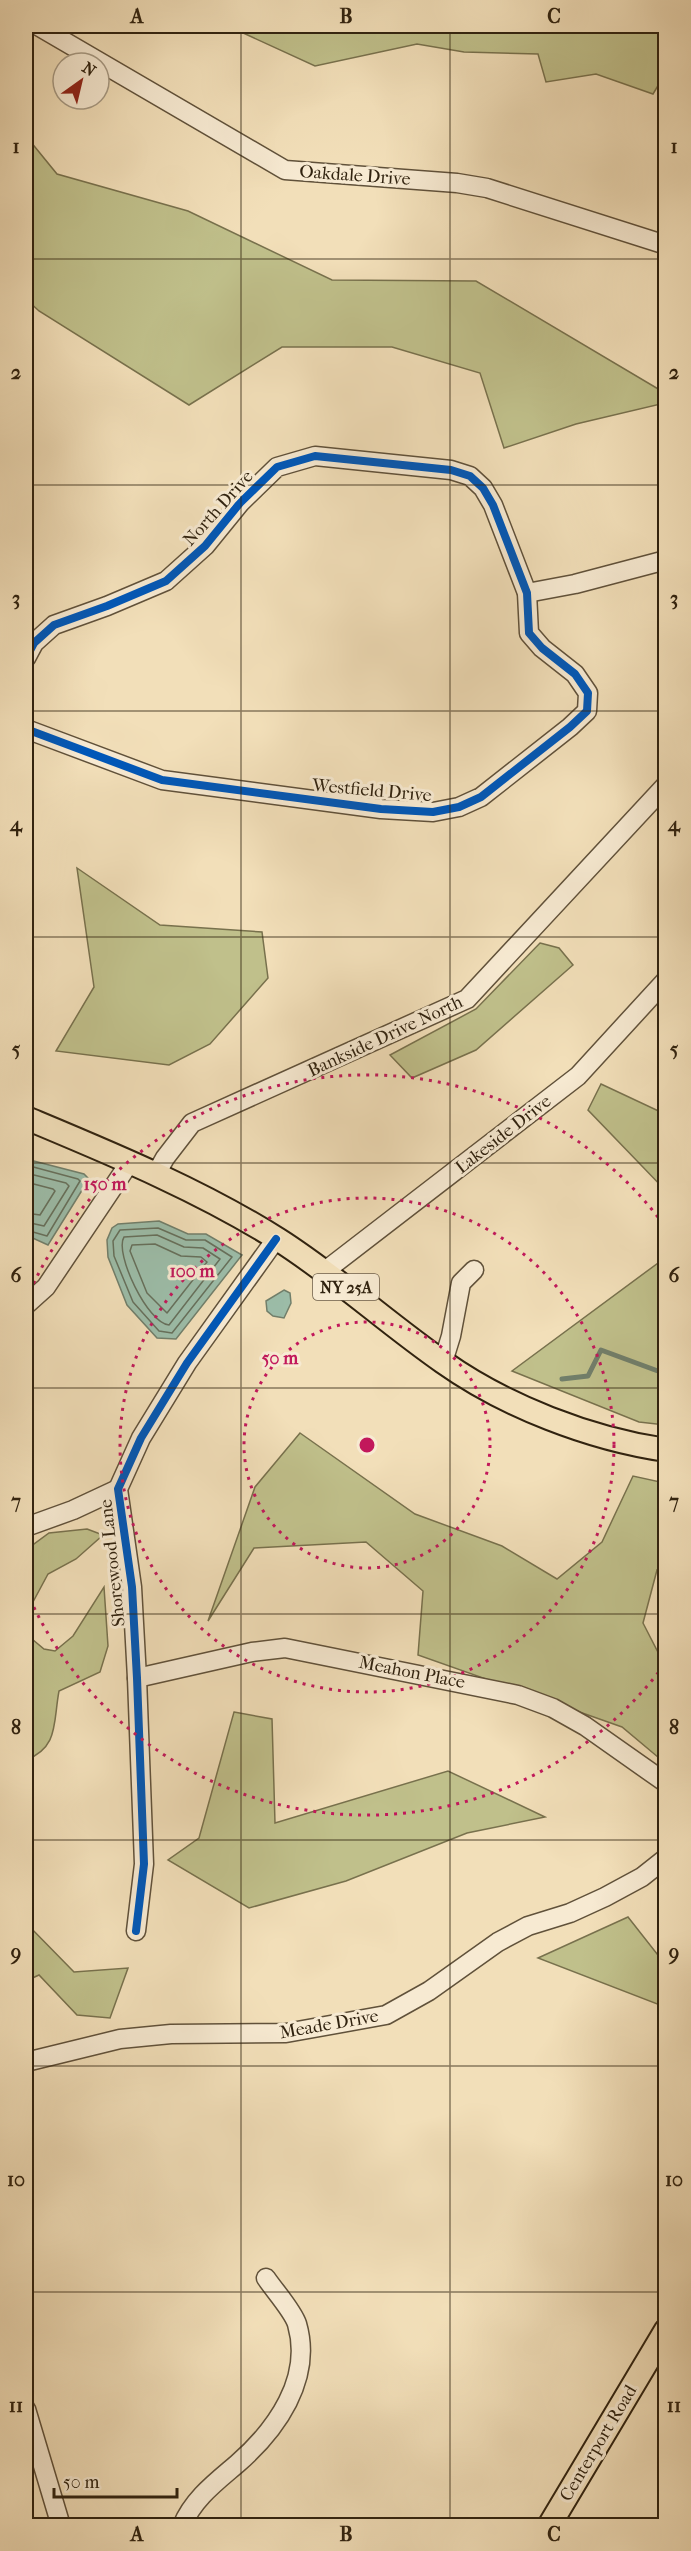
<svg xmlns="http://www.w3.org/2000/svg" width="691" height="2551" font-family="'IM FELL French Canon',serif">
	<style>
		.green { fill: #c0c08b; stroke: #78714d; stroke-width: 1.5 }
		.water { fill: #9cbda9; stroke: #717f6b; stroke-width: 1.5 }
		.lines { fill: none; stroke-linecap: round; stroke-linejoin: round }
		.shore { stroke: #66705c; stroke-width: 1.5 }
		.stream { stroke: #717f6b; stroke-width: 5 }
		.minor-casing { stroke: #60513a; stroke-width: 21 }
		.major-casing { stroke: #30220f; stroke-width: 26 }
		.minor { stroke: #f7ead2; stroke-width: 18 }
		.major { stroke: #f2dfb9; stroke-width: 22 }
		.cycleway-casing { stroke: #f7ead2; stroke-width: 11 }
		.cycleway { stroke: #0057b8; stroke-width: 8 }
		.grid { fill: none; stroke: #30220f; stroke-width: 1.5; stroke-opacity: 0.55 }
		.ring { fill: none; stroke: #c2185b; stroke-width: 3; stroke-dasharray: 3 6 }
		.labels { text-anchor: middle; stroke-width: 6; stroke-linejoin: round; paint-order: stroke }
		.shield { fill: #f7ead2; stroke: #6c5e4a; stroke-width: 1.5 }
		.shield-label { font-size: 16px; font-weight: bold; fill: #30220f }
		.street-label { font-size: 18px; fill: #30220f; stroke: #f7ead2 }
		.centre { fill: #c2185b; stroke: #f7ead2; stroke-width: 3 }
		.ring-label { font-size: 18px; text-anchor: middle; font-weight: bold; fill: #c2185b; stroke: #f7ead2; stroke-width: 6; stroke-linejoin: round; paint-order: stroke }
		.neatline { fill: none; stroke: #30220f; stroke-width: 2 }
		.grid-label { font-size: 20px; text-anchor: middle; font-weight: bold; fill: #30220f }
	</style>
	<rect width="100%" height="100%" fill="#f2dfb9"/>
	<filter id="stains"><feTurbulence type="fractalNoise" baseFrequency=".00333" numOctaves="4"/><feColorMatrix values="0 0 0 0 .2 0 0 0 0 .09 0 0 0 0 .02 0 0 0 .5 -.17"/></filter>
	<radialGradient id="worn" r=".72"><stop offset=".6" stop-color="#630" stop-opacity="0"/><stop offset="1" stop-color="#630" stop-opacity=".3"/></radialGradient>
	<g class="green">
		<path d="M228,26H659L665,30V74L653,94L596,74L546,82L538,54L464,52L417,44L315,66Z"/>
		<path d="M26,136L57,174L188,211L332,280L476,281L665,393V403L576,424L504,448L480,373L392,347H282L189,405L39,311L26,299Z"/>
		<path d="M77,868L160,925L262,932L268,978L210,1044L169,1065L56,1051L94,987Z"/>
		<path d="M540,943L559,948L573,965L476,1050L412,1078L390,1055L476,1009Z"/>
		<path d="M601,1084L665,1114V1190L588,1110Z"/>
		<path d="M665,1243V1425L639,1422L512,1371L658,1263Z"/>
		<path d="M300,1433L415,1514L502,1546L557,1579L602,1542L633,1476L665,1483V1572L657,1570L643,1623L665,1666V1763L622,1727L418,1655L423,1591L366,1542L254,1548L208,1621L255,1487Z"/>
		<path d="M87,1529L103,1535L76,1559L48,1574L26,1615V1550L49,1533Z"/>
		<path d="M104,1587L108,1646L100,1672L59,1691C53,1723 59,1747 26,1760V1634L44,1649L55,1651L73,1636Z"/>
		<path d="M234,1712L272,1719L275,1823L448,1771L545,1817L467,1833L346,1881L249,1908L168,1860L199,1838Z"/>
		<path d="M628,1917L661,1959L665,1956V2007L538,1958Z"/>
		<path d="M26,1923L74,1972L128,1968L110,2018L77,2015L39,1975L26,1981Z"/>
	</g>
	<g class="water">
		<path d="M26,1159L84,1174L89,1179L48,1245L26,1235Z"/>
		<path d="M159,1221L188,1234H206L242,1255L176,1339L157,1338L127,1305L108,1257L107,1240L112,1228L118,1224Z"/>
		<path d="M284,1290L290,1293L291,1303L284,1318L273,1316L267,1311L266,1301Z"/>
	</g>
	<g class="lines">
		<g class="shore">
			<path d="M26,1165L78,1179L80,1181L47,1236L26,1230"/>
			<path d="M26,1173L66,1183L69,1186L44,1226L26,1222"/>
			<path d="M26,1182L53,1189L55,1191L40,1215L26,1213"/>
			<path d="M158,1228L186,1240H205L232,1257L172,1333L159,1331L133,1302L114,1256L113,1241L120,1230Z"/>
			<path d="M157,1235L184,1247L203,1248L220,1259L169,1325C148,1324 114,1253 124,1237Z"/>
			<path d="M155,1244L181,1256L201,1257L207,1262L167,1313L147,1293L130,1251L132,1245Z"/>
		</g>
		<path class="stream" d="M562,1379L588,1376L601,1350L666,1374"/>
		<g class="minor-casing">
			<g id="minor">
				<path d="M38,26L285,170L457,183L487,188L666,245"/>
				<path d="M527,593L575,584L666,560"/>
				<path d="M26,658L34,643L54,625L107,606L166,581L205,546L240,503L277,467L315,456L451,470L470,476L483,488L493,505L527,593L529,633L542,648L575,674L588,693L587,711L570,727L481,797L459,807L433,812L381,809L162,780L26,729"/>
				<path d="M156,1174L165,1158L192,1123L467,999L666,785"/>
				<path d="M325,1271L578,1076L666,980"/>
				<path d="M26,1305L46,1287L130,1162"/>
				<path d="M443,1362L451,1336L461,1283L474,1270"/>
				<path d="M26,1527L73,1510L118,1489"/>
				<path d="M137,1678L252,1652L285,1648L518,1695L553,1708L585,1726L666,1783"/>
				<path d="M136,1931L144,1864L137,1678L132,1587L118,1489L141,1438L187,1363L276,1239"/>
				<path d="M26,2062L120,2039L171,2034L286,2033L386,2015L429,1991L498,1942L528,1926L570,1913L605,1897L642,1877L666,1858"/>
				<path d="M26,2409L61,2526"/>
				<path d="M182,2526C193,2499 216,2482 237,2464C276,2430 313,2379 297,2324C293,2311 274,2290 266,2278"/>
			</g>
		</g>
		<g class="major-casing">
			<g id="major">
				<path d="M26,1118C112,1154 200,1190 279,1240C337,1277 387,1323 443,1362C505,1406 590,1439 666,1450"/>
				<path d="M549,2526L666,2330"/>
			</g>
		</g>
		<use href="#minor" class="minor"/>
		<use href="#major" class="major"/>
		<g class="cycleway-casing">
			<g id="cycleway">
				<path d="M26,658L34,643L54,625L107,606L166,581L205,546L240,503L277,467L315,456L451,470L470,476L483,488L493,505L527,593L529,633L542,648L575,674L588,693L587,711L570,727L481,797L459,807L433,812L381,809L162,780L26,729"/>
				<path d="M136,1931L144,1864L137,1678L132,1587L118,1489L141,1438L187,1363L276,1239"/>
			</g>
		</g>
		<use href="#cycleway" class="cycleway"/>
	</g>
	<path class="grid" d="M241,26V2526M450,26V2526M26,259H666M26,485H666M26,711H666M26,937H666M26,1163H666M26,1388H666M26,1614H666M26,1840H666M26,2066H666M26,2292H666"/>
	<g class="ring">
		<circle cx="367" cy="1445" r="123"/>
		<circle cx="367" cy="1445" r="247"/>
		<path d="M664 1665A370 370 0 0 1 26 1590M26 1300A370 370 0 0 1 664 1225"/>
	</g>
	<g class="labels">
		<rect class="shield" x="313" y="1274" width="66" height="26" rx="4.5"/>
		<g class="shield-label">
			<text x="346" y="1293">NY 25A</text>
		</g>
		<g class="street-label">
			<text transform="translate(355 175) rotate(4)" y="6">Oakdale Drive</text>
			<text transform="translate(218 508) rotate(-48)" y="6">North Drive</text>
			<text transform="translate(372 790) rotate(5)" y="6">Westfield Drive</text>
			<text transform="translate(385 1036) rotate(-25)" y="6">Bankside Drive North</text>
			<text transform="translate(503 1134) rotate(-38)" y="6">Lakeside Drive</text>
			<text transform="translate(112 1563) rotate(-96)" y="6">Shorewood Lane</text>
			<text transform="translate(412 1672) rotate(11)" y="6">Meahon Place</text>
			<text transform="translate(329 2024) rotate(-10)" y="6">Meade Drive</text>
			<text transform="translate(598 2443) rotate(-59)" y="6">Centerport Road</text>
		</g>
	</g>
	<circle cx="367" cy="1445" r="9" class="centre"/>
	<g class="ring-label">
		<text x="105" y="1190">150 m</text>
		<text x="192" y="1277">100 m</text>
		<text x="280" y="1364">50 m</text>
	</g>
	<rect width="691" height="2551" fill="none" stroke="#f2dfb9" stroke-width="66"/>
	<g transform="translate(81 81) rotate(34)"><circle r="28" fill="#f7ead2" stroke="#a79a84" stroke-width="1.5"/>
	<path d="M0-4.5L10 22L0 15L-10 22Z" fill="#8f2418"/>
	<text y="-9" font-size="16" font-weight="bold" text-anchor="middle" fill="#30220f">N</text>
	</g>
	<path d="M54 2488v9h123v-9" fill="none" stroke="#30220f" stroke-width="3"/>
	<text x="63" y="2488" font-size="18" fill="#30220f" stroke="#f7ead2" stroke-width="4.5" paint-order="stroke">50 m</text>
	<rect x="33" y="33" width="625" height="2485" class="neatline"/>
	<g class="grid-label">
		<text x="137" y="23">A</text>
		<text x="346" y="23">B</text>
		<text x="554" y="23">C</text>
		<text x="16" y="153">1</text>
		<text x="674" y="153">1</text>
		<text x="16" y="379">2</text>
		<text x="674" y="379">2</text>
		<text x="16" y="605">3</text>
		<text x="674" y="605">3</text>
		<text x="16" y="831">4</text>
		<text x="674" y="831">4</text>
		<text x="16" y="1056">5</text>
		<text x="674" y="1056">5</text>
		<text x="16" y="1282">6</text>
		<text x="674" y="1282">6</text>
		<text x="16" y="1508">7</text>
		<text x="674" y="1508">7</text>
		<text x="16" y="1734">8</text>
		<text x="674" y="1734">8</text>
		<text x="16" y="1960">9</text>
		<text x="674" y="1960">9</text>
		<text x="16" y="2186">10</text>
		<text x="674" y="2186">10</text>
		<text x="16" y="2412">11</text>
		<text x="674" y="2412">11</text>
		<text x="137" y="2541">A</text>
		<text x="346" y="2541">B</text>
		<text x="554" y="2541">C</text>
	</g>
	<rect width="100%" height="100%" filter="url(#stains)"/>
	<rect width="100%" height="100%" fill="url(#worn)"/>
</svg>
